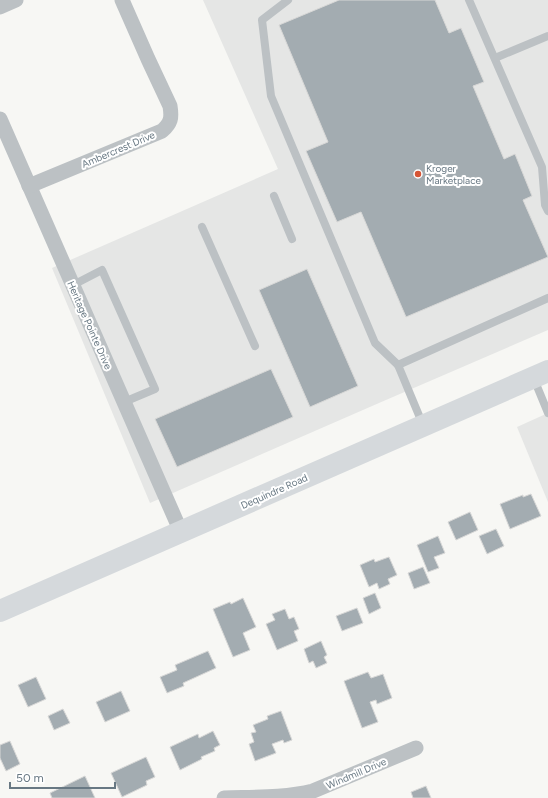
<svg xmlns="http://www.w3.org/2000/svg" width="548" height="798" font-family="Figtree,sans-serif">
	<style>
		.built { fill: #e5e6e5 }
		.building { fill: #a3acb1; stroke: #d8d8d7 }
		.lines { fill: none; stroke-linecap: round; stroke-linejoin: round }
		.lane { stroke: #bcc1c4; stroke-width: 8 }
		.street { stroke: #bcc1c4; stroke-width: 15 }
		.secondary { stroke: #d5d9dc; stroke-width: 22 }
		.poi-dot { fill: #d65535; stroke: #fff; stroke-width: 1.5 }
		.labels { text-anchor: middle; stroke-width: 4; stroke-linejoin: round; paint-order: stroke }
		.street-label { font-size: 10px; fill: #687883; stroke: #fff }
		.poi-label { font-size: 10px; fill: #687883; stroke: #fff; text-anchor: start }
	</style>
	<rect width="100%" height="100%" fill="#f7f7f4"/>
	<g class="built">
		<path d="M203,0H548V330L379,403L150,503L52,268L278,169Z"/>
		<path d="M548,413V502L517,427Z"/>
	</g>
	<g class="building">
		<path d="M339,0H435L449,33L461,28L484,82L473,86L504,159L515,154L532,196L523,200L548,257L406,317L361,212L337,222L306,151L328,142L279,25Z"/>
		<path d="M307,269L358,386L310,407L259,290Z"/>
		<path d="M271,369L293,417L177,467L155,419Z"/>
		<path d="M531,494L541,516L510,529L500,504L523,495V497Z"/>
		<path d="M470,512L478,530L456,540L448,522Z"/>
		<path d="M496,529L504,546L487,554L479,536Z"/>
		<path d="M438,536L445,553L434,557L439,568L428,572L417,545Z"/>
		<path d="M389,557L397,575L388,579L390,584L379,589L377,583L369,587L360,565L374,559L375,562Z"/>
		<path d="M423,567L430,583L414,589L408,573Z"/>
		<path d="M375,593L381,608L369,614L363,598Z"/>
		<path d="M243,598L256,627L243,633L250,650L233,657L213,609L230,602L231,604Z"/>
		<path d="M357,608L363,623L342,631L336,616Z"/>
		<path d="M285,609L289,619L294,617L299,629L294,631L298,641L277,650L266,624L275,620L272,614Z"/>
		<path d="M321,641L327,655L324,657L327,663L316,668L313,661L309,663L304,649Z"/>
		<path d="M208,651L216,668L183,683L184,686L167,693L160,677L177,670L175,665Z"/>
		<path d="M368,672L371,678L383,674L392,698L377,704L376,700L370,702L378,722L362,728L344,681Z"/>
		<path d="M36,677L46,699L28,707L18,685Z"/>
		<path d="M121,691L130,711L105,722L96,702Z"/>
		<path d="M63,709L70,723L54,730L48,716Z"/>
		<path d="M281,711L292,740L284,743L283,740L272,744L276,753L255,761L249,744L254,742L251,733L256,732L253,725L268,719L267,716Z"/>
		<path d="M213,731L220,745L214,748L215,751L201,757L202,759L180,770L170,747L198,734L199,738Z"/>
		<path d="M10,741L20,764L6,771L0,758V745Z"/>
		<path d="M146,757L155,777L146,781L147,785L122,797L111,773Z"/>
		<path d="M85,776L95,798H52L50,793Z"/>
		<path d="M426,786L431,798H413L411,792Z"/>
	</g>
	<g class="lines">
		<g class="lane">
			<path d="M288,0L262,20L271,96L375,343L398,365"/>
			<path d="M469,0L542,167L545,205L548,211"/>
			<path d="M495,58L548,36"/>
			<path d="M274,196L292,239"/>
			<path d="M202,227L255,346"/>
			<path d="M73,285L102,270L155,389L124,402"/>
			<path d="M534,379L548,413"/>
			<path d="M423,425L398,365L548,298"/>
		</g>
		<g class="street">
			<path d="M0,7L16,0"/>
			<path d="M0,119L181,532"/>
			<path d="M29,186L162,131C171,123 172,118 170,106L148,59L122,0"/>
			<path d="M224,798C254,797 284,798 313,791L416,748"/>
		</g>
		<path class="secondary" d="M0,611L548,371"/>
	</g>
	<circle class="poi-dot" cx="418" cy="174" r="4"/>
	<g class="labels">
		<g class="street-label">
			<text transform="translate(118 149) rotate(-23)" y="4">Ambercrest Drive</text>
			<text transform="translate(90 325) rotate(66)" y="4">Heritage Pointe Drive</text>
			<text transform="translate(274 491) rotate(-24)" y="4">Dequindre Road</text>
			<text transform="translate(356 773) rotate(-23)" y="4">Windmill Drive</text>
		</g>
		<g class="poi-label">
			<text x="426" y="172">Kroger<tspan x="426" dy="12">Marketplace</tspan></text>
		</g>
	</g>
	<path d="M10 782v6h105v-6" fill="none" stroke="#687883" stroke-width="2"/>
	<text x="16" y="782" font-size="12" fill="#687883" stroke="#ffffff" stroke-width="3" paint-order="stroke">50 m</text>
</svg>
